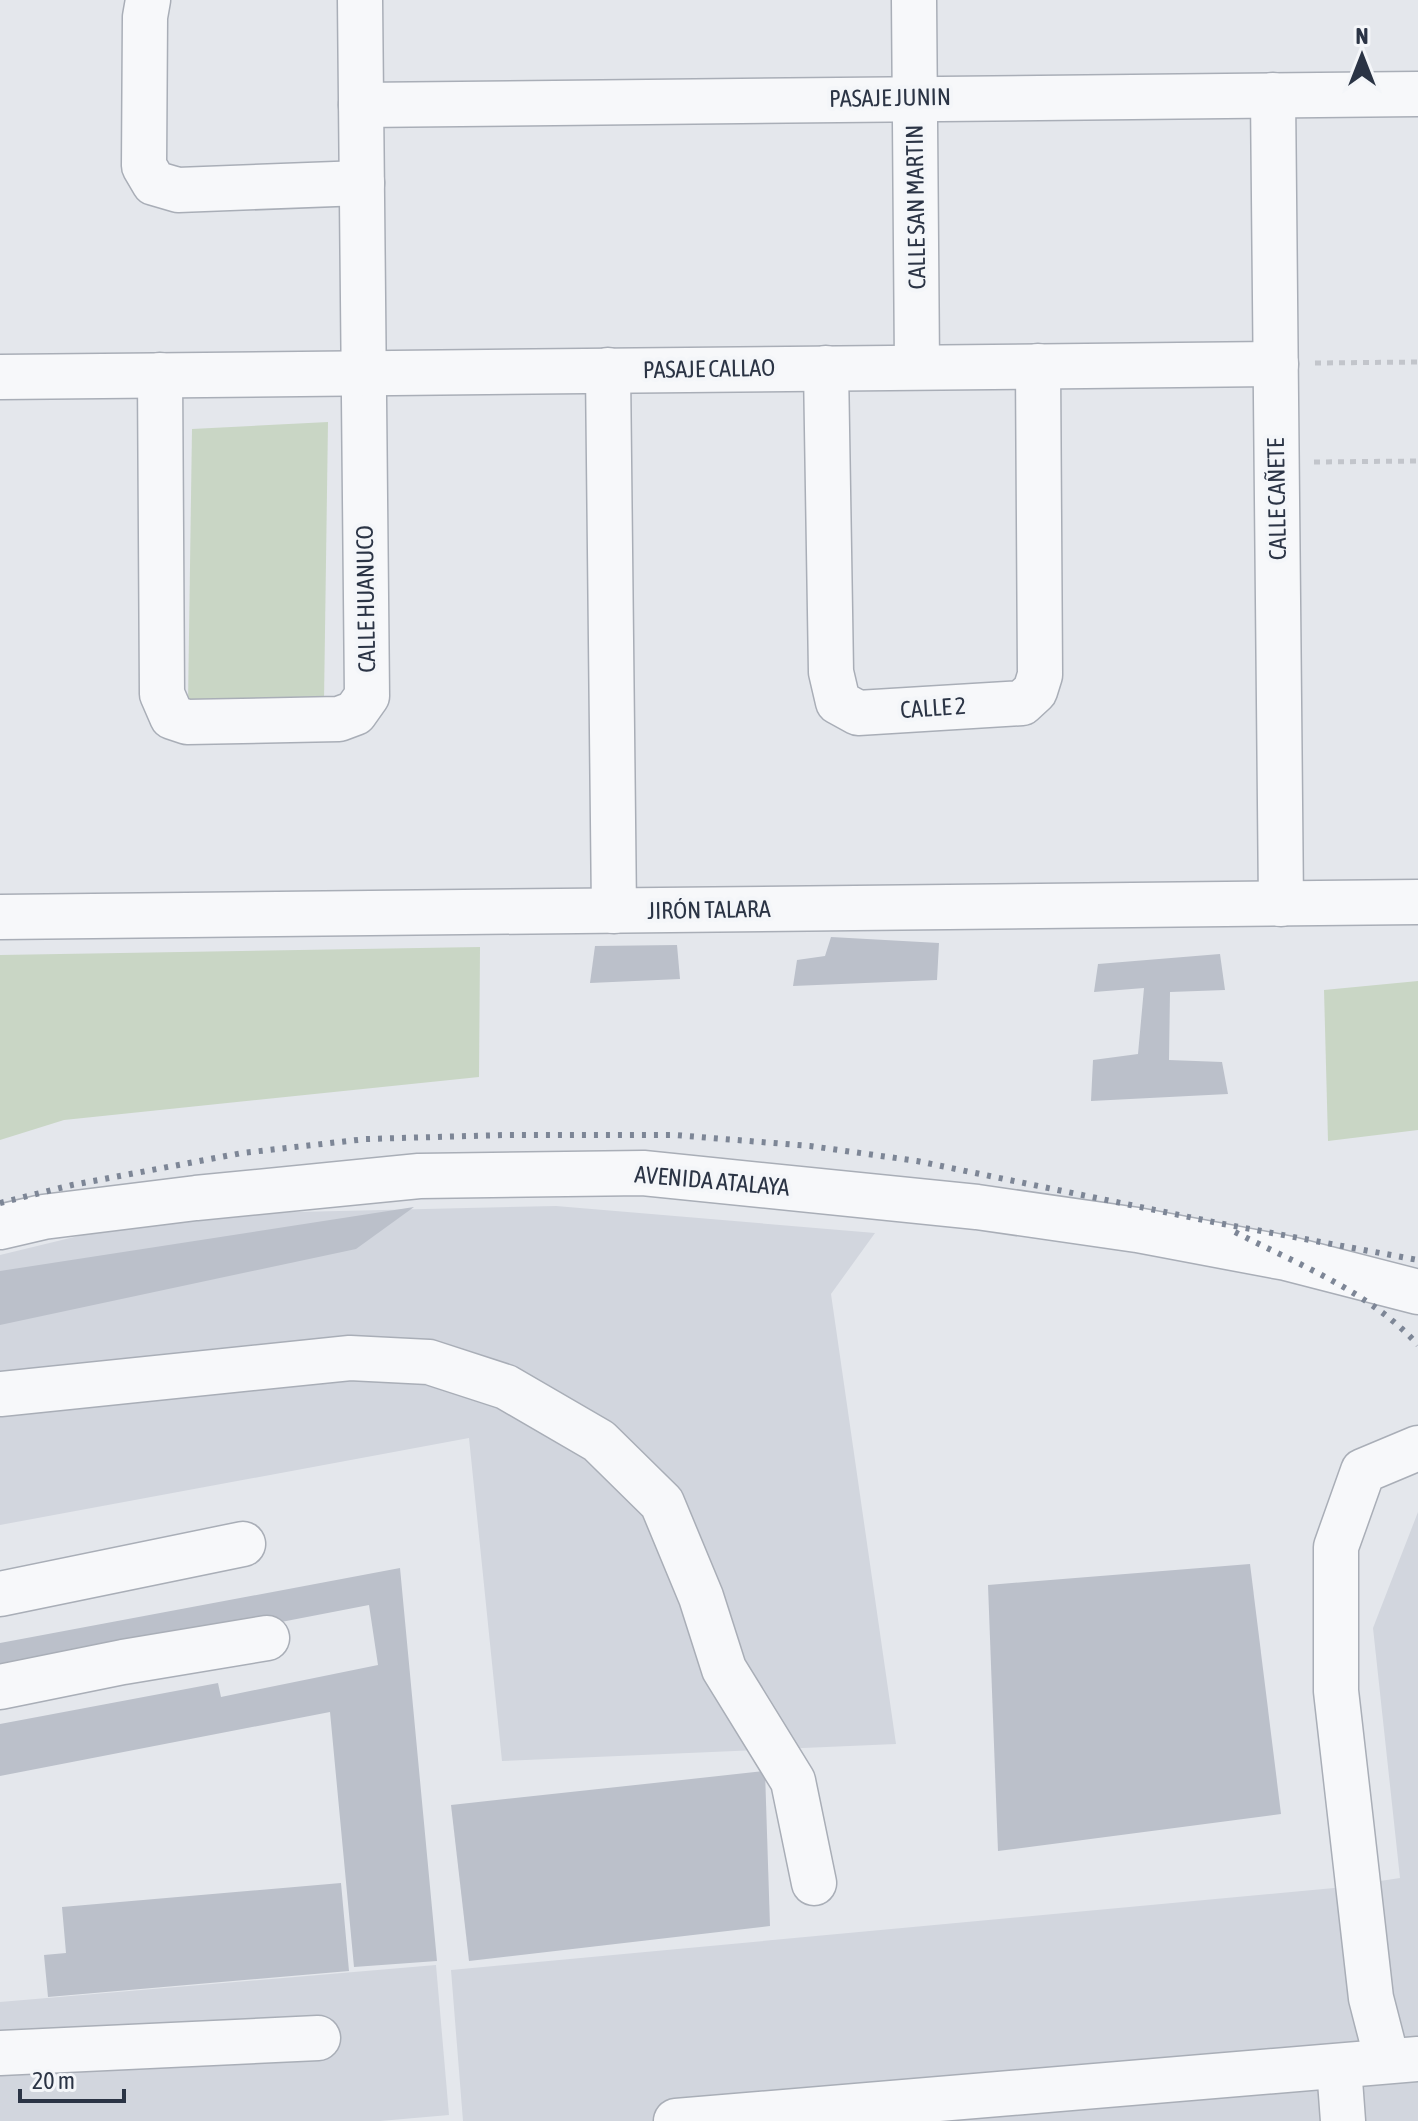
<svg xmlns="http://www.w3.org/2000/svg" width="1418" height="2121" font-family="'Asap Condensed',sans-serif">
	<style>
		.built { fill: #d2d6de }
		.green { fill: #c9d6c5 }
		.building { fill: #bbc0ca }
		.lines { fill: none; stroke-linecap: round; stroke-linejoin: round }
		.minor-casing { stroke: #a9aeb7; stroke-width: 47 }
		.path { stroke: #c2c5cb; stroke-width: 5; stroke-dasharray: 6 6; stroke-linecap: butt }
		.minor { stroke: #f7f8fa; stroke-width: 44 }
		.rail { stroke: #7d8696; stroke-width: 6; stroke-dasharray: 4 8; stroke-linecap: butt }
		.labels { text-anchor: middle; stroke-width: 8; stroke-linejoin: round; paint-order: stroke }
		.street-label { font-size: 24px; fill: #2b3445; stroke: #f4f6f9 }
	</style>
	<rect width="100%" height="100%" fill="#e4e7ec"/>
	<g class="built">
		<path d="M556,1206L875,1233L831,1294L896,1744L502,1761L469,1438L0,1525V1255L165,1215Z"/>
		<path d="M1418,1512V2121H463L451,1970L1334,1888L1400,1878L1373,1628Z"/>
		<path d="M436,1965L449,2115L380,2121H0V2002Z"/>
	</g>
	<g class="green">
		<path d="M328,422L324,702L188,703L192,429Z"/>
		<path d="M480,947L479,1077L64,1120L0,1140V955Z"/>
		<path d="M1418,981V1130L1328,1141L1324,990Z"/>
	</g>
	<g class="building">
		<path d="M831,937L939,943L937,980L793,986L797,960L825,956Z"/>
		<path d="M677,945L680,979L590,983L595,946Z"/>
		<path d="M1220,954L1225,990L1170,992L1169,1060L1222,1062L1228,1094L1091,1101L1093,1060L1138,1054L1144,988L1094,992L1098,964Z"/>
		<path d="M414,1207L356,1249L0,1325V1271Z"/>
		<path d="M1250,1564L1281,1814L998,1851L988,1585Z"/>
		<path d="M400,1568L437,1961L354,1967L330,1712L0,1776V1724L218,1683L221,1697L378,1665L369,1605L0,1676V1643Z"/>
		<path d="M765,1771L770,1926L469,1961L451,1805Z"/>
		<path d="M341,1883L349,1971L48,1997L44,1955L66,1953L62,1907Z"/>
	</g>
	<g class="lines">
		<g class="minor-casing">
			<g id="minor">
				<path d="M148,0L145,17L144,166L154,183L178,190L362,183"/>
				<path d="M914,0L917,366"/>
				<path d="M1273,95L1281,904"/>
				<path d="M361,105L1418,94"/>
				<path d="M826,368L831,672L838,702L858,713L1022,703L1035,691L1040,675L1038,366"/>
				<path d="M608,370L614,911"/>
				<path d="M160,375L162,694L172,717L187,722L339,719L355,713L367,696L360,0"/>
				<path d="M0,377L1276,364"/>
				<path d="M0,917L1418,902"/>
				<path d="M0,1227L43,1217L196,1198L419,1176L643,1173L977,1207L1137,1230L1286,1258L1418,1292"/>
				<path d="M0,1394L350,1358L429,1362L506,1387L599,1441L662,1503L701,1597L724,1669L793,1781L814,1883"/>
				<path d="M0,1594L243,1544"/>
				<path d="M0,1687L123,1662L267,1638"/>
				<path d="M0,2053L318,2038"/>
				<path d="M1387,2060L1371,1998L1336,1691V1547L1363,1471L1418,1448"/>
				<path d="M1339,2067L1343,2121"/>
				<path d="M676,2121L1418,2059"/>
			</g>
		</g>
		<g class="path">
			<path d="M1315,363L1418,362"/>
			<path d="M1314,462L1418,461"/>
		</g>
		<use href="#minor" class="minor"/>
		<g class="rail">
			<path d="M0,1203L72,1185L242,1153L366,1139L505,1135H675L810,1146L917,1161L1218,1223L1418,1260"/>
			<path d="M1235,1232C1299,1265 1369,1291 1418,1345"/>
		</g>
	</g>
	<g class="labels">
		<g class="street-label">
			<text transform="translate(890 98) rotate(-1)" y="8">PASAJE JUNIN</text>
			<text transform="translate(916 207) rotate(-91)" y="8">CALLE SAN MARTIN</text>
			<text transform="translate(709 369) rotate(-1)" y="8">PASAJE CALLAO</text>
			<text transform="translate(1277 499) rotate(-91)" y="8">CALLE CAÑETE</text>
			<text transform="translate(366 599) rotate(-91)" y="8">CALLE HUANUCO</text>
			<text transform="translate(933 708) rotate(-4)" y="8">CALLE 2</text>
			<text transform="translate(709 910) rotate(-1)" y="8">JIRÓN TALARA</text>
			<text transform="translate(712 1181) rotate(5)" y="8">AVENIDA ATALAYA</text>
		</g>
	</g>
	<g transform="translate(1362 56)" stroke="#f4f6f9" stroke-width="6" paint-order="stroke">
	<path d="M0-6L14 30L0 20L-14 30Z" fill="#2b3445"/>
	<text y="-12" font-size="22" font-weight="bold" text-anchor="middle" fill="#2b3445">N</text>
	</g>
	<path d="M20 2089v12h104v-12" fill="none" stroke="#2b3445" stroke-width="4"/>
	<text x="32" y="2089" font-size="24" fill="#2b3445" stroke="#f4f6f9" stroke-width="6" paint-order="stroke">20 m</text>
</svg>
